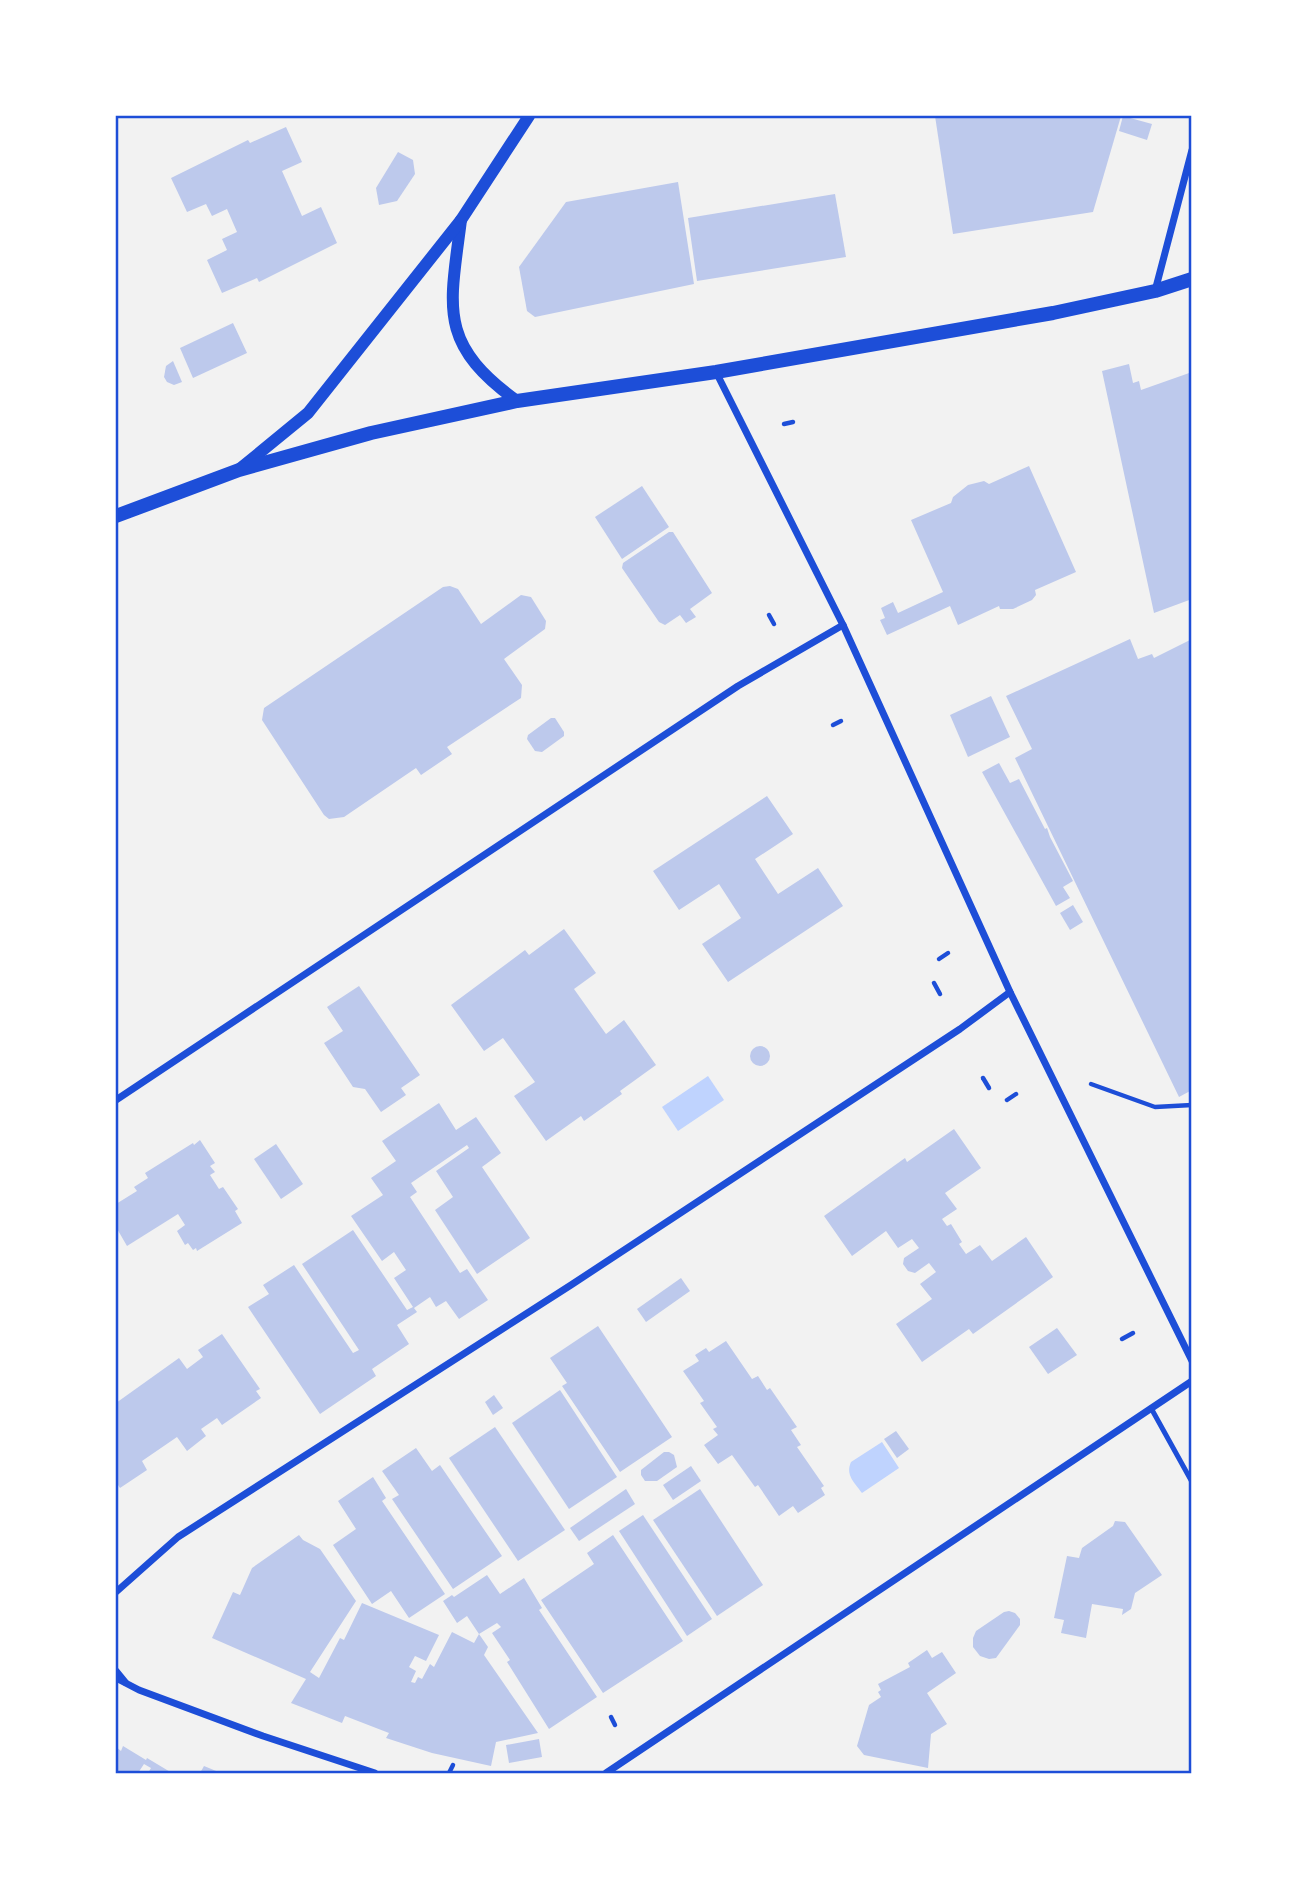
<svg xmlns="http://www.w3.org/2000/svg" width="1307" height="1889" font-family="'Source Sans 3',sans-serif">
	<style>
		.water { fill: #bfd3fe }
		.building { fill: #bdc9ec }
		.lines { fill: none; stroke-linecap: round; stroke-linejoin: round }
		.path { stroke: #1d4ed8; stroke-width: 4.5 }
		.service { stroke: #1d4ed8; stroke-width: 5 }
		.minor { stroke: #1d4ed8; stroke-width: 7 }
		.tertiary { stroke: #1d4ed8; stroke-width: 12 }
		.secondary { stroke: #1d4ed8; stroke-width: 14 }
		.neatline { fill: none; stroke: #1d4ed8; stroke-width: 2.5 }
	</style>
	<rect width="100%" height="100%" fill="#f2f2f2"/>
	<g class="water">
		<path d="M708,1076L724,1100L678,1131L662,1107Z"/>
		<path d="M882,1442L899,1468L862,1493C855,1483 845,1475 851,1462Z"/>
	</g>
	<g class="building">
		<path d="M935,116H1121L1093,212L953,234Z"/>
		<path d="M1123,116L1152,124L1147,140L1119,131Z"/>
		<path d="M286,127L302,162L282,171L302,216L321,207L337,243L259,282L257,278L222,293L207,260L227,250L222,239L237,232L227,209L212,216L206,204L187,212L171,178L248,140L250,143Z"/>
		<path d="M398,152L413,160L415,174L397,201L379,205L376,188Z"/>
		<path d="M678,182L694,284L535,317L527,311L519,267L566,202Z"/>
		<path d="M835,194L846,257L697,281L688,218Z"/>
		<path d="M233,323L247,353L193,378L180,348Z"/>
		<path d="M173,361L182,382L174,385L167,382L164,377L166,366Z"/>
		<path d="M1129,364L1133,383L1139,381L1141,390L1192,372V599L1154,613L1102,371Z"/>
		<path d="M1029,466L1076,572L1035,590L1036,595L1032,600L1013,609H1000L999,606L958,625L950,606L887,635L880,620L885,618L881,608L893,602L898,613L943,592L911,520L951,503L953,497L968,485L984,481L989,484Z"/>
		<path d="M642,486L669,527L622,559L595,517Z"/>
		<path d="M669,532H673L712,593L690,609L696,617L686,623L680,615L665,625L659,622L622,568L623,563Z"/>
		<path d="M450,586L458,589L481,624L521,595L531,597L546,621L545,629L504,659L522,685L521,698L447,747L452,754L421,775L416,768L344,817L329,819L324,815L262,720L264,708L443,587Z"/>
		<path d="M1130,639L1138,659L1152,654L1154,658L1192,639V1090L1179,1097L1015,758L1032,749L1006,696Z"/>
		<path d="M991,696L1010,737L968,757L950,715Z"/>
		<path d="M551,718H555L564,732V736L542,752L535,751L527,739L528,735Z"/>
		<path d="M999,763L1010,783L1019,779L1045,829L1047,828L1050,837L1073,881L1063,887L1070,898L1056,906L982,772Z"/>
		<path d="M767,796L793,834L755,859L778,894L818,868L843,906L728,982L702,944L741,918L719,884L679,910L653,871Z"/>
		<path d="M1073,905L1083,922L1070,930L1060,913Z"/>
		<path d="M564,929L596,973L574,989L606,1034L624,1020L656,1065L620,1091L622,1094L584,1121L581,1116L546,1141L514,1096L535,1082L503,1038L484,1051L451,1005L525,950L529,955Z"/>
		<path d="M359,986L420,1075L401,1088L406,1095L381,1112L365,1089L353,1087L324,1043L343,1031L327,1007Z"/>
		<circle cx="760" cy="1056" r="10"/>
		<path d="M439,1103L456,1130L476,1117L501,1153L482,1167L530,1238L477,1274L435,1210L453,1197L436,1171L469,1148L467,1145L411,1183L417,1192L410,1197L460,1273L467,1269L488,1300L459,1319L446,1301L436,1307L430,1297L414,1308L417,1312L397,1325L409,1344L372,1369L376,1376L320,1414L248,1307L269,1294L263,1285L294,1265L353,1353L359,1350L302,1264L353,1230L407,1310L413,1307L394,1278L406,1270L394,1252L382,1261L351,1216L383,1195L371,1178L396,1161L382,1141Z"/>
		<path d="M954,1129L981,1168L945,1193L957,1209L942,1219L947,1226L951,1224L962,1242L959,1244L966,1254L980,1245L992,1261L1026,1237L1053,1277L973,1334L969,1329L922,1362L896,1324L932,1299L920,1284L936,1272L929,1263L915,1273L908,1271L903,1264L904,1258L919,1248L912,1239L898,1248L886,1231L852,1256L824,1216L905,1158L907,1162Z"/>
		<path d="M200,1140L215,1163L210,1166L215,1172L210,1175L219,1189L223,1187L238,1209L235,1211L242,1223L197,1251L196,1248L193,1250L188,1243L185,1245L177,1231L185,1225L178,1214L127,1246L116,1227V1204L137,1191L134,1187L148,1178L145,1173L193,1143L194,1145Z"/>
		<path d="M276,1144L303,1184L281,1199L254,1159Z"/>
		<path d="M681,1278L690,1291L646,1322L637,1309Z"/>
		<path d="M598,1326L672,1437L620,1472L562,1386L567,1383L550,1358Z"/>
		<path d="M1057,1328L1077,1355L1048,1374L1029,1347Z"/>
		<path d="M222,1334L260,1389L256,1391L261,1398L222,1425L217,1418L201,1429L206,1436L187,1451L177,1437L142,1461L147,1470L120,1488L116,1482V1403L179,1358L187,1369L203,1357L198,1350Z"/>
		<path d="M726,1341L752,1379L758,1376L767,1390L770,1388L797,1427L791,1430L801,1445L797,1447L824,1486L821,1488L825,1495L798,1513L793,1506L779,1516L758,1485L755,1487L732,1455L718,1464L704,1445L718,1435L713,1429L717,1427L700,1403L704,1401L683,1371L699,1361L695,1355L706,1348L709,1352Z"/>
		<path d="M560,1390L617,1477L569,1509L512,1423Z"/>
		<path d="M494,1395L503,1408L493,1415L485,1402Z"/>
		<path d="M495,1427L565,1530L518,1561L449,1458Z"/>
		<path d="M896,1431L909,1449L897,1458L884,1439Z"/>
		<path d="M416,1448L432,1471L440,1465L502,1556L453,1589L392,1499L399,1495L382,1471Z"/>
		<path d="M664,1452H669L674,1455L677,1467L657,1481H645L641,1475V1470Z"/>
		<path d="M691,1466L701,1481L673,1500L663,1485Z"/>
		<path d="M373,1477L386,1498L382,1501L445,1594L409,1618L391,1591L372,1604L333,1545L356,1529L338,1501Z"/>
		<path d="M626,1489L635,1504L579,1541L570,1528Z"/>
		<path d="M700,1489L763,1585L717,1616L653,1520Z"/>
		<path d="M643,1515L712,1619L687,1636L619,1531Z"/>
		<path d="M1115,1521L1125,1522L1162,1575L1135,1593L1131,1609L1122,1615L1123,1609L1092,1604L1086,1638L1061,1633L1064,1620L1054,1618L1067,1556L1079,1558L1082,1548L1113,1526Z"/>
		<path d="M299,1535L303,1540L320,1549L356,1601L310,1672L319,1678L340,1638L344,1640L362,1603L439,1635L426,1661L415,1656L409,1667L416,1671L411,1682L415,1683L418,1677L422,1679L430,1664L434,1667L452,1632L474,1643L479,1634L467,1616L457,1623L443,1601L452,1595L454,1597L487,1575L500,1594L524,1578L542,1608L539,1610L597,1697L549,1729L507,1662L510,1660L492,1633L501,1627L497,1623L479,1634L488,1647L484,1655L538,1733L496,1742L491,1766L432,1753L386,1738L389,1733L345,1716L342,1723L291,1703L306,1679L212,1638L233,1592L240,1595L252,1568Z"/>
		<path d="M613,1535L683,1641L603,1693L541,1600L594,1564L587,1553Z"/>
		<path d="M1009,1611L1015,1613L1020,1619V1625L996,1658L989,1659L980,1656L973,1647V1638L976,1631L1004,1612Z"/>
		<path d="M927,1650L932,1658L942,1652L956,1673L927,1693L947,1724L931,1734L928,1768L864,1755L857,1746L869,1705L881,1697L878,1692L881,1690L878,1684L910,1667L908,1663Z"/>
		<path d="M539,1739L542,1757L509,1763L506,1745Z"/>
		<path d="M123,1746L146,1760L147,1758L172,1773H148L151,1768L144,1764L138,1773H116V1747L121,1751Z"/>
		<path d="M204,1766L221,1773H200Z"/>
	</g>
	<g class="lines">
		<g class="path">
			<path d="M784,424L793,422"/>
			<path d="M769,615L774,624"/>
			<path d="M833,725L841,721"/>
			<path d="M939,959L948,953"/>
			<path d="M934,983L940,994"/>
			<path d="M983,1078L989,1088"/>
			<path d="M1091,1084L1155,1107L1192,1105"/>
			<path d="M1007,1100L1016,1094"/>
			<path d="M1122,1339L1133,1333"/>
			<path d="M611,1717L615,1725"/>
			<path d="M449,1773L453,1765"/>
		</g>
		<path class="service" d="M1151,1408L1192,1482"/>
		<g class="minor">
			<path d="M1155,291L1192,150"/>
			<path d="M716,372L843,625L1010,992L1192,1361"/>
			<path d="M116,1100L738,686L843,625"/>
			<path d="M116,1592L178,1537L571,1285L960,1029L1010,992"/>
			<path d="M116,1671L125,1682"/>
			<path d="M116,1678L139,1690L263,1736L375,1773"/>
			<path d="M606,1773L1192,1381"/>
		</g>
		<g class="tertiary">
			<path d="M461,220C450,308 437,343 517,401"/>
			<path d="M241,468L308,413L461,220L529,116"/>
		</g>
		<path class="secondary" d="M116,516L239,470L371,433L517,401L716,372L1053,313L1155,291L1192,279"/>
	</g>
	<rect width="1307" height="1889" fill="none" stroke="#ffffff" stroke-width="234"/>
	<rect x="117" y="117" width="1073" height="1655" class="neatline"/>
</svg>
